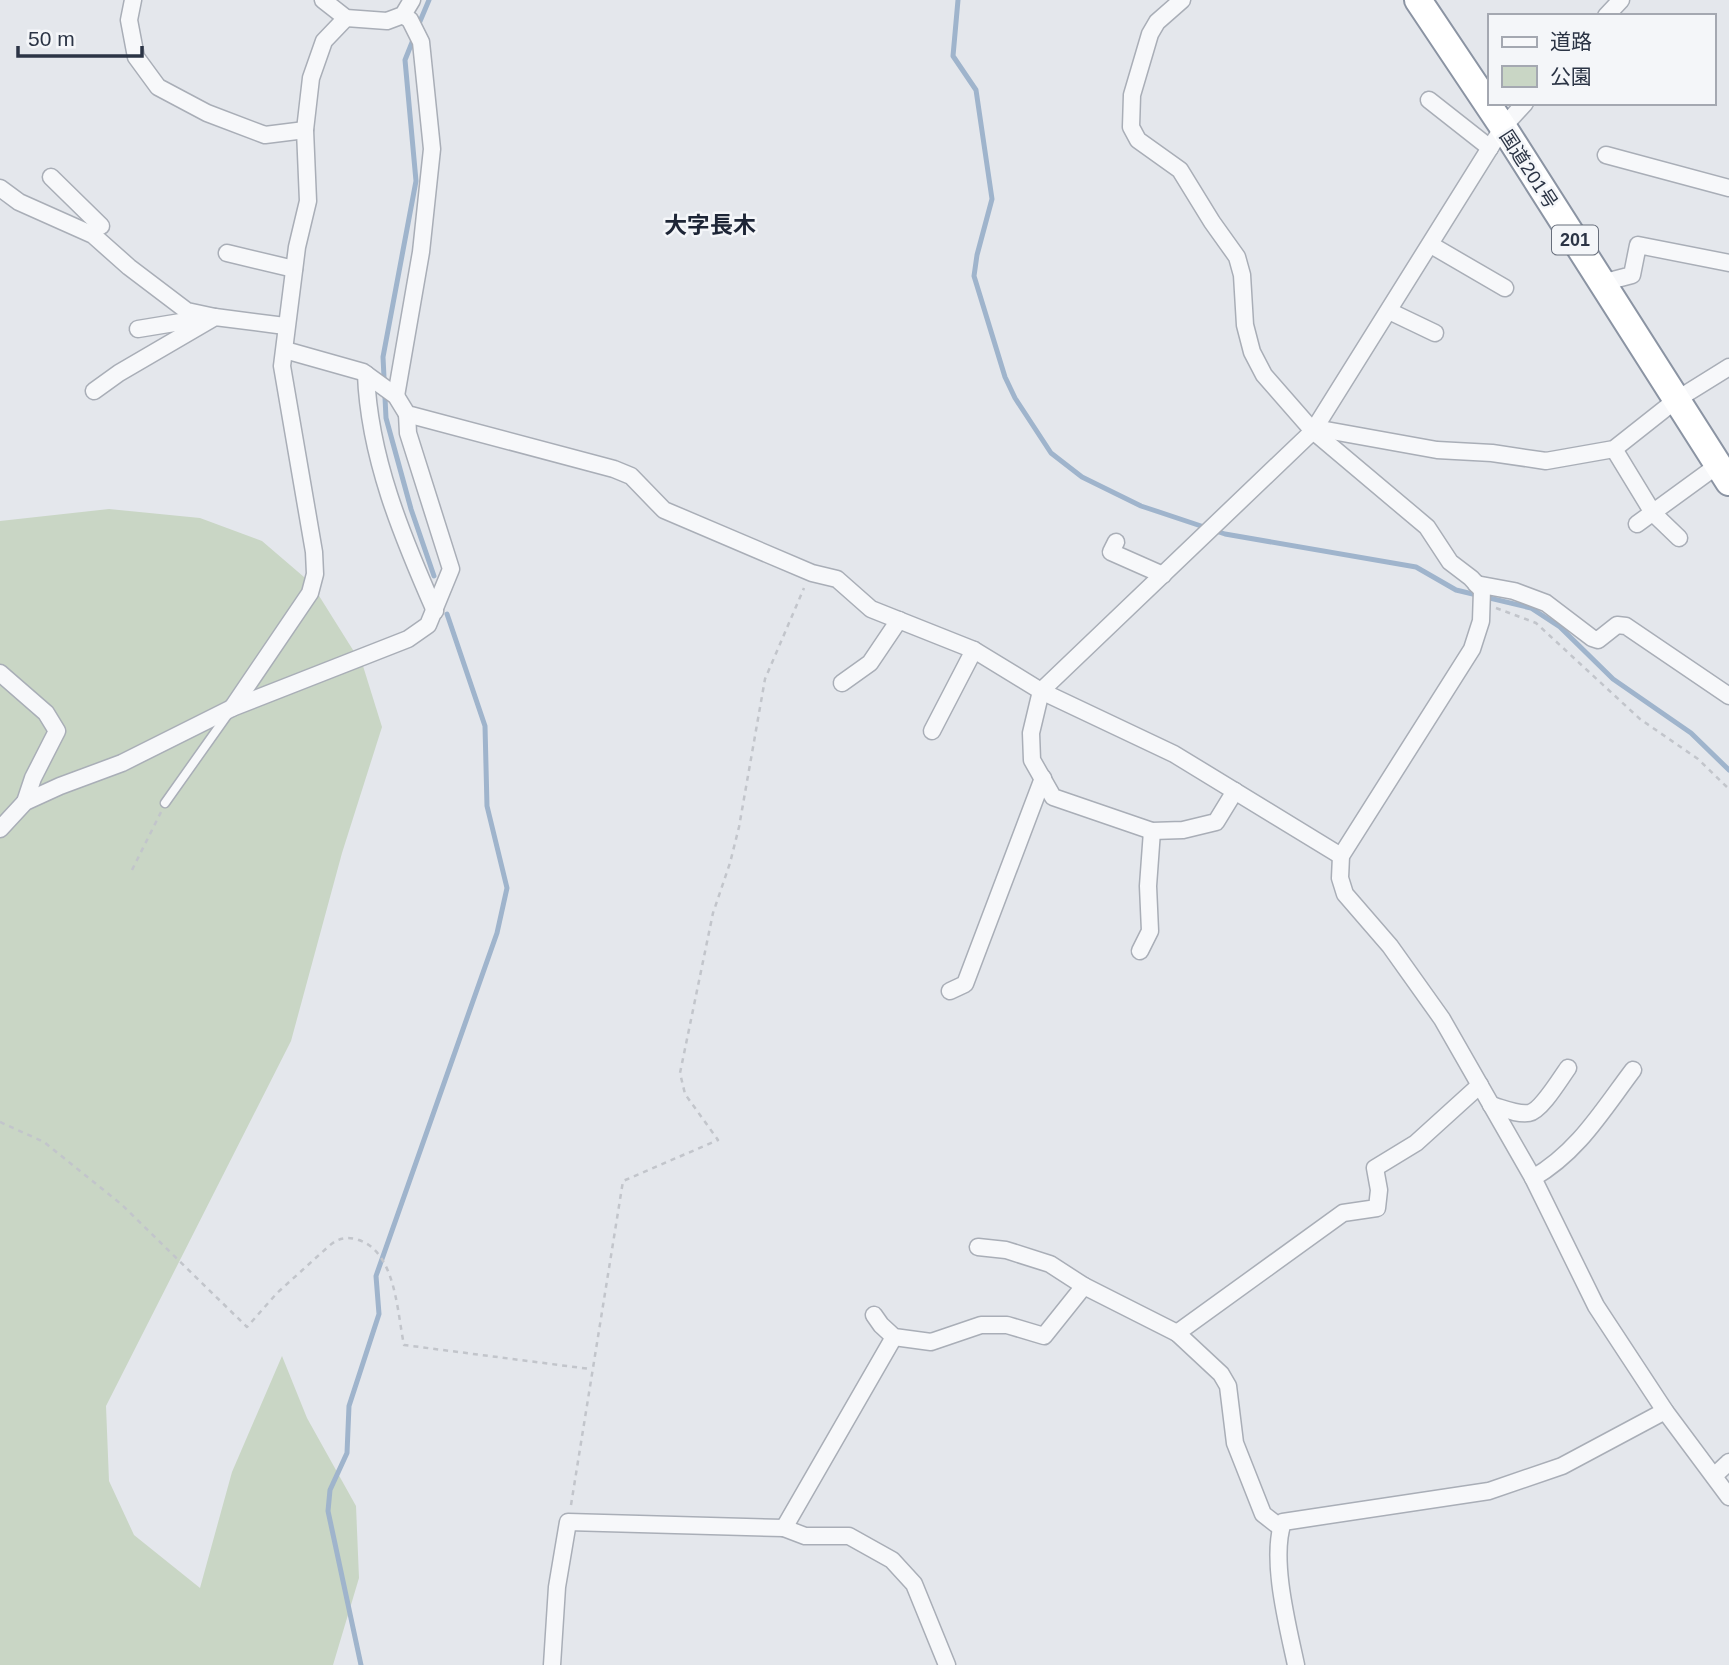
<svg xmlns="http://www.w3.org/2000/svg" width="1729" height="1665" font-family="Arial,'Noto Sans JP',sans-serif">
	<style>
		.green { fill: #c9d6c5 }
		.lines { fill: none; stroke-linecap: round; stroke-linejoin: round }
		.stream { stroke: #9fb4cc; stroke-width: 5 }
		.service-casing { stroke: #a9aeb7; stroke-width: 11 }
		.minor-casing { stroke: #a9aeb7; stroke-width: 19 }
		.trunk-casing { stroke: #8b94a3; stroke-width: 30 }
		.path { stroke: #c2c5cb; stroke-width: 2.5; stroke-dasharray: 5 5; stroke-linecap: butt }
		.service { stroke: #f7f8fa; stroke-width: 8 }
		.minor { stroke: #f7f8fa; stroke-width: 16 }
		.trunk { stroke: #fff; stroke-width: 26 }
		.labels { text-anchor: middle; stroke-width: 5; stroke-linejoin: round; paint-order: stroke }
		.shield { fill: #f4f6f9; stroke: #676e7b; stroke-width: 2 }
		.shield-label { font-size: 18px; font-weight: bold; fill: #2b3445 }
		.street-label { font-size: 19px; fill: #2b3445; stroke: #f4f6f9 }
		.quarter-label { font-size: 23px; font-weight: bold; fill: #1d2536; stroke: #f4f6f9 }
	</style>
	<rect width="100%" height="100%" fill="#e4e7ec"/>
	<path class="green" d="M109,509L200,518L262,541L311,583L363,666L382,727L342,853L291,1041L106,1406L109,1481L134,1535L200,1588L232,1472L282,1356L307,1418L356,1506L359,1578L333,1665H0V521Z"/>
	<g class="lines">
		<g class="stream">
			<path d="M958,0L953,56L976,90L992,199L977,255L974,276L1005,377L1015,398L1051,453L1082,477L1141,506L1225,534L1416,567L1456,590L1531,608L1560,627L1613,679L1691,733L1729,770"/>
			<path d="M418,26L429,0"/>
			<path d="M415,35L405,60L416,181L383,357L386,418L411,509L434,576"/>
			<path d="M361,1665L328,1511L330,1490L347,1453L349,1406L379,1314L376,1276L497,933L507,888L487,806L485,726L447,614"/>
		</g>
		<g class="service-casing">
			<path id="service" d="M165,803L228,714"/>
		</g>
		<g class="minor-casing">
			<g id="minor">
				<path d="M133,0L129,20L136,57L158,87L207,113L265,135L305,130"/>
				<path d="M323,0L346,18L387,21L403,15L412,0"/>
				<path d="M1182,0L1157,22L1150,34L1132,95L1131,127L1138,140L1180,170L1212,222L1237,257L1242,275L1245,325L1252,352L1264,375L1313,431L1427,527L1450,562L1471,578L1482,590L1481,621L1472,649L1341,856L1340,878L1345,894L1390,946L1442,1019L1533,1178L1596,1306L1665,1411L1729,1497"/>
				<path d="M1606,16L1621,0"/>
				<path d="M1429,100L1490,148"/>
				<path d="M1606,155L1729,188"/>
				<path d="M51,177L101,226"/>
				<path d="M0,188L19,202L93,235L129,267L187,311L215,317"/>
				<path d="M1431,245L1505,288"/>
				<path d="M227,253L294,269"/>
				<path d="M1604,286L1613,280L1632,275L1638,245L1729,263"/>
				<path d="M1389,311L1435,333"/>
				<path d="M138,329L205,318"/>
				<path d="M285,350L363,372L396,396L407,414L614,469L631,476L664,510L812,573L837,579L871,609L974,650L1041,691L1174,754L1341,856"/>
				<path d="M366,374C369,457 402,536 435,611"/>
				<path d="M94,391L119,373L215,317L285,326"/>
				<path d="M396,396L421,252L432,149L421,42L410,20L403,15"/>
				<path d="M1315,428L1437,450L1492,453L1546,461L1614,449L1676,400L1729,367"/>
				<path d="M1614,449L1653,513L1679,538"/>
				<path d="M1637,524L1718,465"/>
				<path d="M1116,542L1111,552L1163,575"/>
				<path d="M1476,584L1514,591L1546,603L1592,638L1598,640L1617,625L1626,626L1729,696"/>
				<path d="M0,673L46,713L57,731L33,778L25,802"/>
				<path d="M842,683L870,663L899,620"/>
				<path d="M232,708L310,593L315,574L314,552L282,366L297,247L308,201L305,130L311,78L324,41L346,18"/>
				<path d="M932,731L974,650"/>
				<path d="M1235,791L1216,822L1183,830L1152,831L1053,797L1032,760L1031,733L1041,691L1313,431L1503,127L1525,103"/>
				<path d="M0,829L25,802L60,786L122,763L232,708L408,639L428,625L451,569L408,433L407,414"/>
				<path d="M1140,951L1150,931L1148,886L1152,831"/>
				<path d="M950,991L965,984L1043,778"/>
				<path d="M1491,1105C1502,1108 1518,1115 1529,1113C1541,1111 1560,1079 1568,1068"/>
				<path d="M1533,1178C1578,1152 1602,1111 1633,1070"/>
				<path d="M978,1247L1006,1250L1050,1264L1084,1286"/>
				<path d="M874,1315L881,1325L894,1337L931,1342L981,1325H1007L1044,1336L1084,1286L1177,1333"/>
				<path d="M1714,1476L1729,1462"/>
				<path d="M784,1528L805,1536H849L892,1560L914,1584L947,1665"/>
				<path d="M1281,1528L1263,1514L1235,1443L1228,1386L1221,1374L1177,1333L1343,1213L1377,1208L1379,1190L1375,1168L1416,1143L1480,1085"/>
				<path d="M552,1665L557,1587L568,1522L784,1528L894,1337"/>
				<path d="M1296,1665C1288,1627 1270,1559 1283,1522L1489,1491L1562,1466L1665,1411"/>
			</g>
		</g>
		<g class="trunk-casing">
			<path id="trunk" d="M1418,0L1503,127L1729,482"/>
		</g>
		<g class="path">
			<path d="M1496,608L1536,623L1640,719L1698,759L1729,789"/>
			<path d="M132,870L161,812"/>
			<path d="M0,1122L44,1142L121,1204L247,1327L277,1293L329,1246C338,1238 347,1236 359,1240C396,1253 397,1312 404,1345L590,1369"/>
			<path d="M571,1505L623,1181L718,1140L685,1094L680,1073L713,913L730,863L739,827L765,679L804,588"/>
		</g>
		<use href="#service" class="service"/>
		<use href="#minor" class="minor"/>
		<use href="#trunk" class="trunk"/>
	</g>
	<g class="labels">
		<rect class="shield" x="1552" y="225.5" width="46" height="29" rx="5"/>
		<g class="shield-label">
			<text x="1575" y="246">201</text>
		</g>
		<g class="street-label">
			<text transform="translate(1529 169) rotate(57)" y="7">国道201号</text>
		</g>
		<g class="quarter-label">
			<text x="710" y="233">大字長木</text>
		</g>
	</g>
	<rect x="1488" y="14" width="228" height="91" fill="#f4f6f9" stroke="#a4a8b1" stroke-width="2"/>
	<rect x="1502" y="37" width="35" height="10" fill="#f7f8fa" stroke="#a4a8b1" stroke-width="2"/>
	<text x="1550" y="49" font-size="21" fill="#2b3445">道路</text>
	<rect x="1502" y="66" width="35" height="21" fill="#c9d6c5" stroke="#a4a8b1" stroke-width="2"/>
	<text x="1550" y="84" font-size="21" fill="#2b3445">公園</text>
	<path d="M18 46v10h124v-10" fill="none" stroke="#2b3445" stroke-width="3.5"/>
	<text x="28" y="46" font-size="21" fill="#2b3445" stroke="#f4f6f9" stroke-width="5" paint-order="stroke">50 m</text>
</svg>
